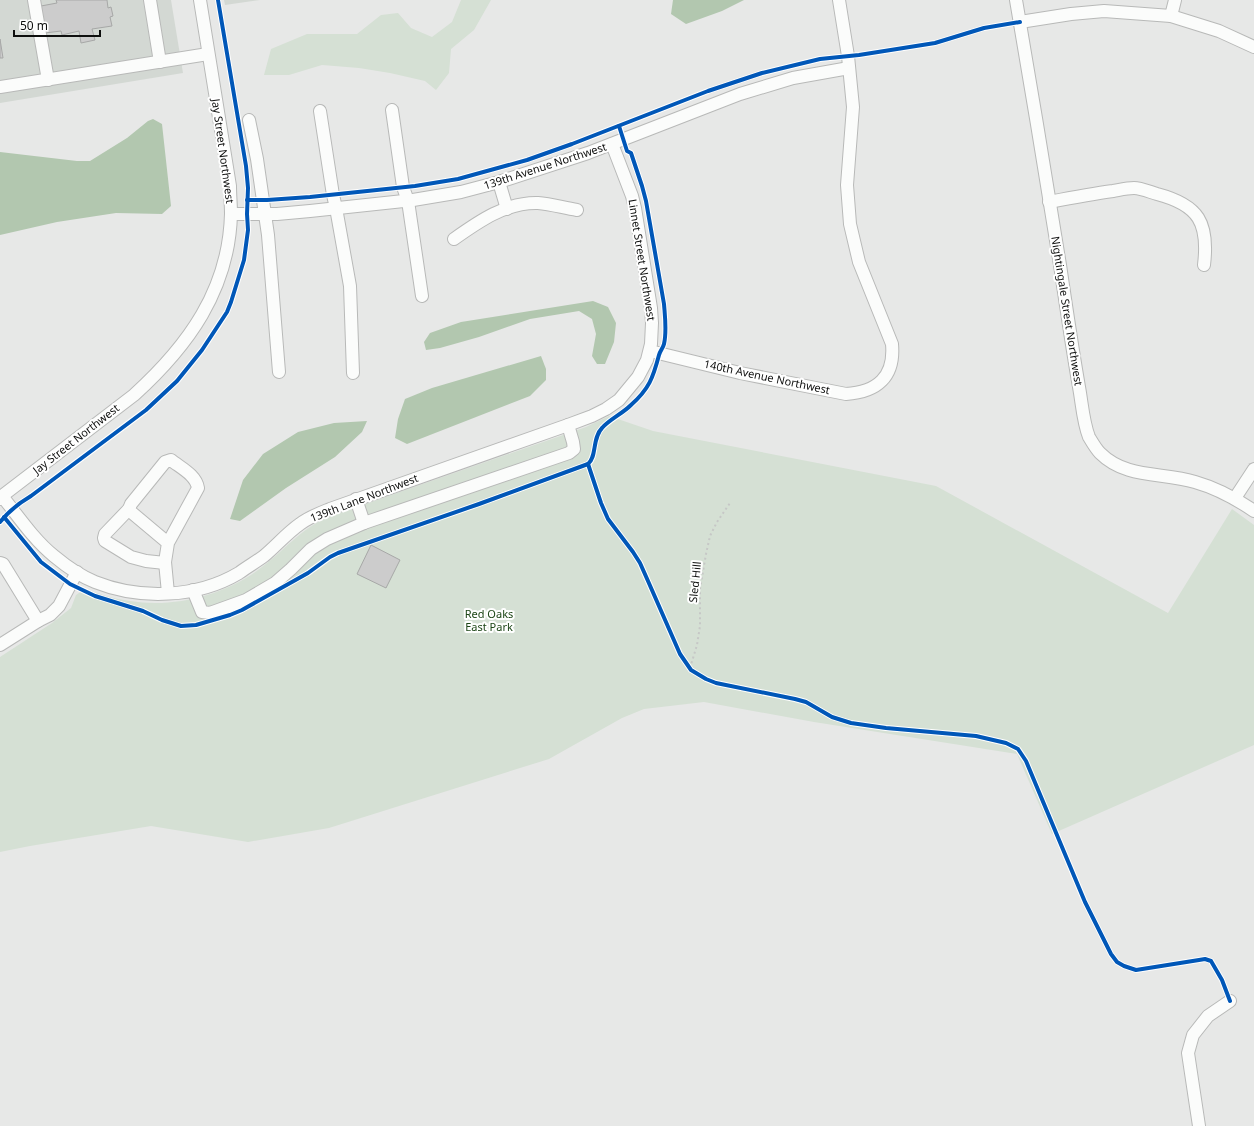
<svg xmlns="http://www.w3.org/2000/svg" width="1254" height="1126" font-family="'Noto Sans',sans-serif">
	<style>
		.built { fill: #d3d8d3 }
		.green { fill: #d5e0d4 }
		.water { fill: #b2c7af }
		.building { fill: #ccc; stroke: #a7a8a7 }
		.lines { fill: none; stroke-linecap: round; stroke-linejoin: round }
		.minor-casing { stroke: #b8b9b8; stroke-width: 14 }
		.path { stroke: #c6c7c6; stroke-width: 2; stroke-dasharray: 2 3; stroke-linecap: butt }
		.minor { stroke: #fbfcfb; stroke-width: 12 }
		.cycleway-casing { stroke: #fff; stroke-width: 6 }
		.cycleway { stroke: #0057b8; stroke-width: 4 }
		.labels { text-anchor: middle; stroke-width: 4; stroke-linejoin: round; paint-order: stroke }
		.street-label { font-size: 11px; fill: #0e0f0e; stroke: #fff }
		.park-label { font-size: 11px; fill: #1c4516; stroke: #fff }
	</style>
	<rect width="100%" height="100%" fill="#e7e8e7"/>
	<g class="built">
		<path d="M0,0H171L183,73L0,103Z"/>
		<path d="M224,0H260L225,5Z"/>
	</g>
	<g class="green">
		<path d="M461,0H491L474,30L451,49L449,73L436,90L425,81L390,73L359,68L322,65L289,75H264L271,49L307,34H357L381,15L398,13L411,28L432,37L452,22Z"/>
		<path d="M609,416L653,431L936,486L1168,613L1232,509L1254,525V745L1052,834L1017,754L814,722L704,702L644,709L622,718L549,759L329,828L248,842L151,826L30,846L0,852V657L52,623L71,608L76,595L85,589C100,594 114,599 130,601C173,608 222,596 258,570C275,558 289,542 307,529C312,525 319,522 325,518L586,427Z"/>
	</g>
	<g class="water">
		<path d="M673,0H744L722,11L686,24L671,14Z"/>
		<path d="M153,119L162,124L171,206L162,214L116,213L57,222L0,235V152L77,161H90L127,138L148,121Z"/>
		<path d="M593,301L608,307L616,323L614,342L605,364H597L592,356L596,334L592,319L579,311L530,319L479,337L440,348L426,350L424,342L430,333L461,322Z"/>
		<path d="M541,356L546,369V380L530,396L407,444L395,438L398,419L405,399L432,388Z"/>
		<path d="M367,421L362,432L335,457L286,488L240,521L230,519L243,480L263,454L298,432L334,423Z"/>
	</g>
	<g class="building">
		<path d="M56,0H107L108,8L111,7L113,16L110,17L112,26L92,29L95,40L81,43L79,31L62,35L61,31L45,33L41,6L57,3Z"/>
		<path d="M0,39L3,58H0Z"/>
		<path d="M371,545L400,560L386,588L357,574Z"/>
	</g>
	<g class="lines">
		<g class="minor-casing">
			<g id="minor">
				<path d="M34,0L48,80"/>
				<path d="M150,0L160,62"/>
				<path d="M1016,0C1031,88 1046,177 1060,265C1066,306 1072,347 1079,387C1082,403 1083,422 1089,437C1092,442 1096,449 1100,453C1126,479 1162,472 1195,482C1216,488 1235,498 1254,511"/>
				<path d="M1171,16L1175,0"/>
				<path d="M1020,22L1071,14L1104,11L1171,16L1219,31L1254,47"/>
				<path d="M0,87L208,54"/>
				<path d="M392,110L403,187L408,201L422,296"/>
				<path d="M320,111L333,195L336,208L350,286L353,373"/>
				<path d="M249,120L257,159L268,235L279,372"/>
				<path d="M499,182L507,209"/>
				<path d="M1049,202C1070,198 1091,194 1113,191C1119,190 1127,188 1134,188C1141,188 1150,192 1157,194C1199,205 1209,223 1204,265"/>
				<path d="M231,214H277L310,211L413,200L461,192L499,182L588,153L740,94L793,78L849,68"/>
				<path d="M454,239C478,222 506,202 538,203C551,204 564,208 577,210"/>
				<path d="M650,351L740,373L846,394C877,392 895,377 892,344L859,262L850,224L847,185L853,107L848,56L839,0"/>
				<path d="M2,496C18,516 34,540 54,556C66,566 80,576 95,582C140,600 197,598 239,573C247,567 256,562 264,556C276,546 287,533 300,524C309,517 320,513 330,509L568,425L592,416L606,409L619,400L638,377L647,360L651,344L652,323L651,308L635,208L632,196L612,144"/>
				<path d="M1235,498L1254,469"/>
				<path d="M0,499L2,496L134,395C188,346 229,290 231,214C231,205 230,195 230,186L200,0"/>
				<path d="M356,499L364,523"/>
				<path d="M129,509L105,534L104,538L105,541L131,557L146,561L165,563"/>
				<path d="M0,563L3,564L38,621"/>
				<path d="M193,590L202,612L210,613L246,600L275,583L291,569L311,549L327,539L364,523L569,453L574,449L573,442L568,425"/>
				<path d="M168,593L165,562L168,543L198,488C196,475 181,468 171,460L165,462L131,504L129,509L131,512L168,543"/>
				<path d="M0,645L38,621L50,615L59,606L77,572"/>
				<path d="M1199,1126L1188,1053L1193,1035L1208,1016L1230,1001"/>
			</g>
		</g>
		<path class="path" d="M690,668L697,645L700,626V589L706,554L710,536L717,522L730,503"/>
		<use href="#minor" class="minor"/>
		<g class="cycleway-casing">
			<g id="cycleway">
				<path d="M247,200H267L310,197L415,186L458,179L527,160L572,144L708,91L762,73L820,59L859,55L935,43L984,28L1020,22"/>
				<path d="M588,464L601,503L608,519L633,552L640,563L648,581L680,654L691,670L706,679L716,683L795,699L806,702L832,717L851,723L886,728L976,736L1006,743L1018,749L1026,761L1085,902L1111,954L1117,962L1124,966L1136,970L1199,960L1205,959L1211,961L1222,980L1230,1001"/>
				<path d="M4,517L41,562L70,584L95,596L143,611L162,620L181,626L196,625L230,615L242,610L308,573L330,557L338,553L479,504L588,464C597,457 592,438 602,428C610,419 622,414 631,405C649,389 653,378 659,355C660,351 663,348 664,344C667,331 665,317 664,304L646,201L642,186L631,153L627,151L619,126"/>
				<path d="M0,522C9,511 19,503 31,496L146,410L177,381L202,350L227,312L231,302L244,260L248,230L247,214L248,188L246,166L218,0"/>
			</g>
		</g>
		<use href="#cycleway" class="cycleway"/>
	</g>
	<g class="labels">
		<g class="street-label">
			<text transform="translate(223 151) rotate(82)" y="4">Jay Street Northwest</text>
			<text transform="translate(545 166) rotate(-18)" y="4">139th Avenue Northwest</text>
			<text transform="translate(642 260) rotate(81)" y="4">Linnet Street Northwest</text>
			<text transform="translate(1067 311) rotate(81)" y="4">Nightingale Street Northwest</text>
			<text transform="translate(767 377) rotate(12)" y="4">140th Avenue Northwest</text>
			<text transform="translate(76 439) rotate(-38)" y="4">Jay Street Northwest</text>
			<text transform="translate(364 498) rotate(-21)" y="4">139th Lane Northwest</text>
			<text transform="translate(695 582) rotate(-84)" y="4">Sled Hill</text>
		</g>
		<g class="park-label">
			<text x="489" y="618">Red Oaks<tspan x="489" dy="13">East Park</tspan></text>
		</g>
	</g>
	<path d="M14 30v6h86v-6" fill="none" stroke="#0e0f0e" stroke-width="2"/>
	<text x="20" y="30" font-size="12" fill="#0e0f0e" stroke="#ffffff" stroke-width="3" paint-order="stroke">50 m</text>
</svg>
